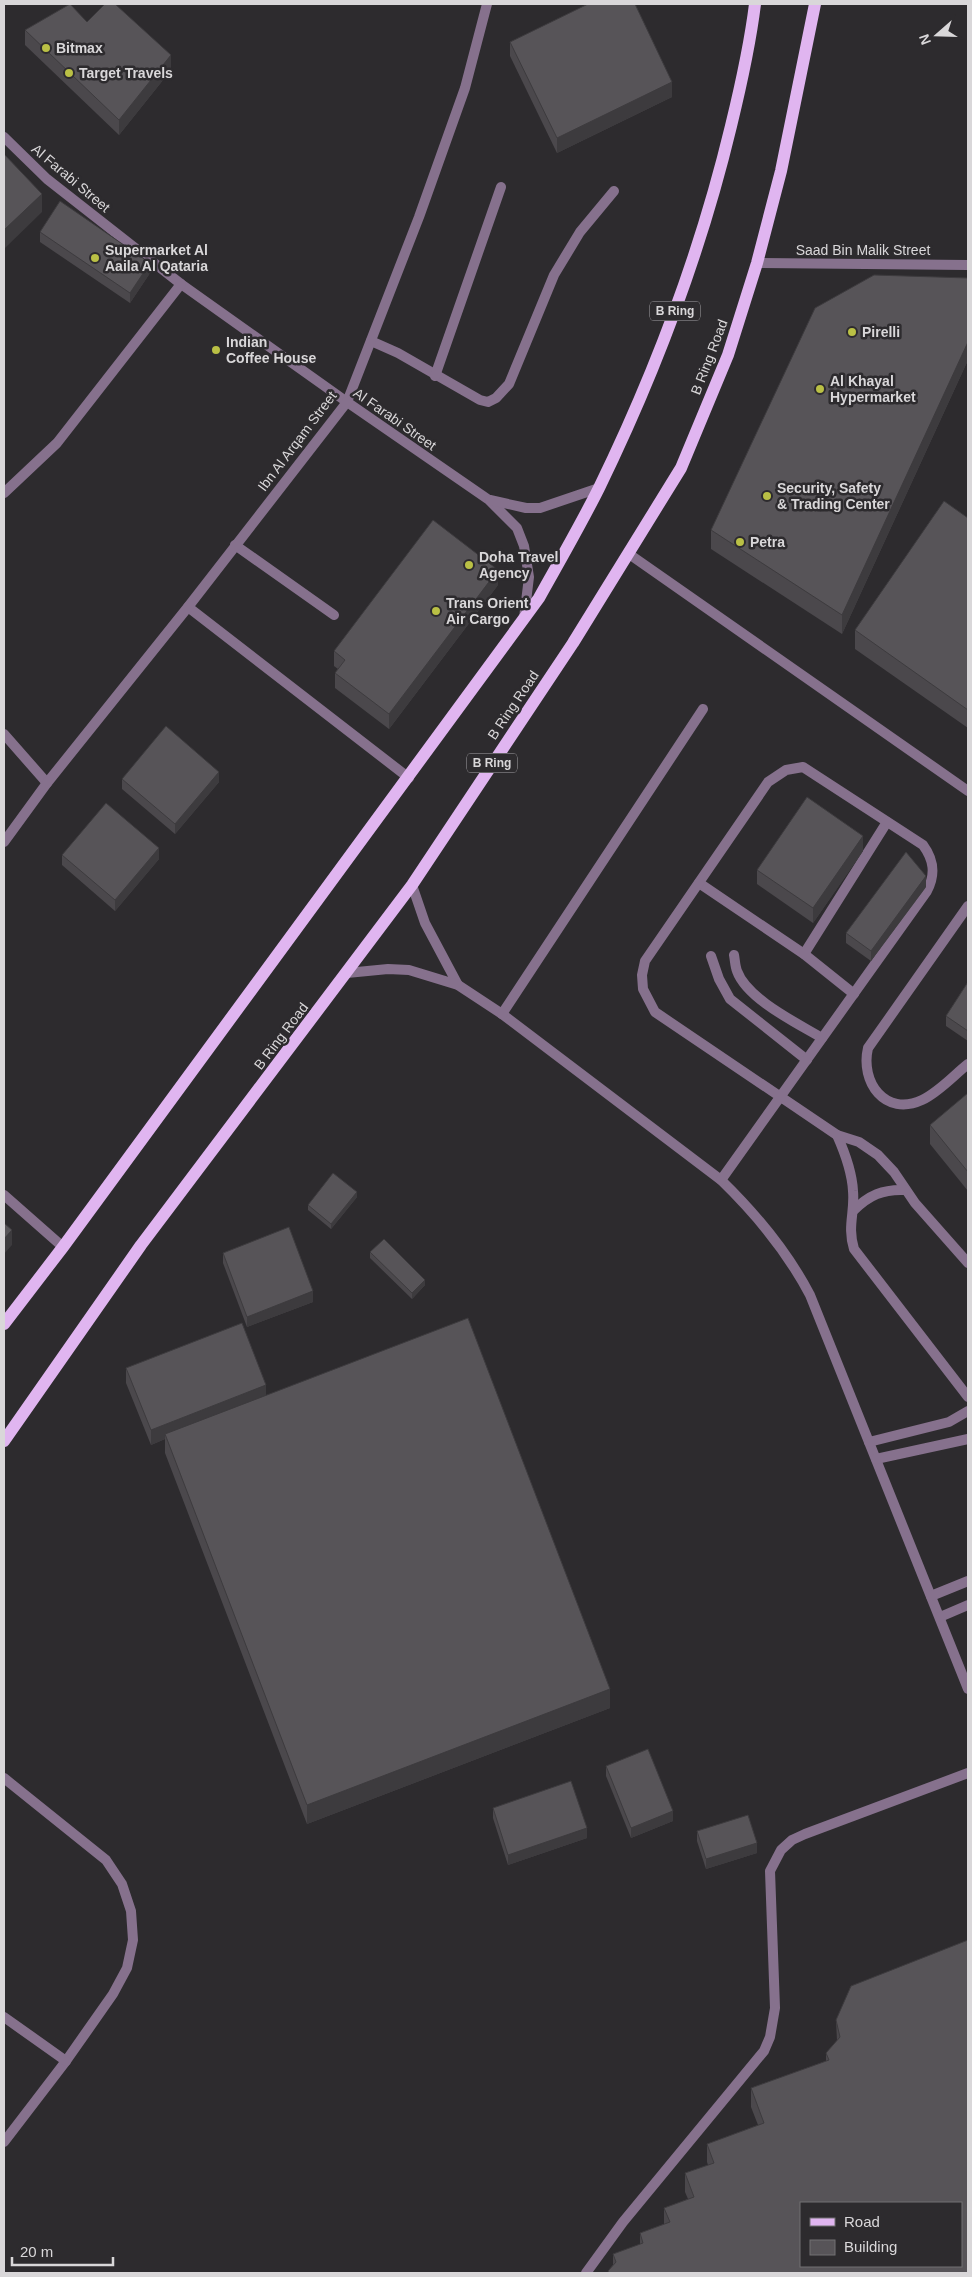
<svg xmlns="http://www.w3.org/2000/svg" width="972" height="2277" font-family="Helvetica,sans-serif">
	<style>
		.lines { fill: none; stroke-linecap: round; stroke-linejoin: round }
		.service { stroke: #86718d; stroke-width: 10 }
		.minor { stroke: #86718d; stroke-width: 10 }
		.primary { stroke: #e0b5f0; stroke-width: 12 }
		.wall { fill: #4b484c }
		.shaded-wall { fill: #3d3b3e }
		.building { fill: #575458; stroke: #3d3b3e; fill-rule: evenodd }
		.poi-dot { fill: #bac045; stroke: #2d2b2e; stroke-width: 2 }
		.labels { text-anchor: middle; stroke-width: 5; stroke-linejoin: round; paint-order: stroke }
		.shield { fill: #2d2b2e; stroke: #a5a3a6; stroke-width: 1 }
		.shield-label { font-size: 12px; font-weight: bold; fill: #d9d7d9 }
		.poi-label { font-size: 14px; font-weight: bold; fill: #d9d7d9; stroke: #2d2b2e; text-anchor: start }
		.street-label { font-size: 14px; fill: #d9d7d9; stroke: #2d2b2e }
	</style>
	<rect width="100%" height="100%" fill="#2d2b2e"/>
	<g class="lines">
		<g class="service">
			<path d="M371,341L398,353L480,400L488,402L496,398L509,384L554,275L580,232L614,191"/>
			<path d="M435,376L501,187"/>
			<path d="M235,545L334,615"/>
			<path d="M699,883L804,954L854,994"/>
			<path d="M412,885L425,923L458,985"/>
			<path d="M804,954L887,822"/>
			<path d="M734,955C735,960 735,966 737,971C747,999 797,1023 822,1038"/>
			<path d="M711,956L719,979L730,999L807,1060"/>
			<path d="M347,973L388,969L409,970L458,985L502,1014L721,1180C757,1215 787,1251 810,1295L968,1689"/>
			<path d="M502,1014L703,709"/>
			<path d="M837,1135C845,1153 852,1171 853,1191C855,1213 847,1226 854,1249L968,1397"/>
			<path d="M721,1180L927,891C936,874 934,860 923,845L803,767L786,770L768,782L645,961L642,975L643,989L655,1012L837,1135L859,1142L878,1155L894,1172L915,1203L968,1263"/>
			<path d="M853,1211C869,1195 883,1189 905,1190"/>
			<path d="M869,1442L949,1422L968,1411"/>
			<path d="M876,1459L968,1439"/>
			<path d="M931,1596L968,1581"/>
			<path d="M940,1617L968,1605"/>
			<path d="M4,1778L106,1860L122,1884L131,1911L133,1940L127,1968L113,1994L66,2061L4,2142"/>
			<path d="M4,2017L66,2061"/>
			<path d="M586,2273L623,2222L764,2051L770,2037L775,2008L770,1871L781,1850L792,1840L805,1834L968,1773"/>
		</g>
		<g class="minor">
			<path d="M4,137L47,179L181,284L347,402L489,500L517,528L524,546L529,577L524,618"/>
			<path d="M757,263L968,265"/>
			<path d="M4,493L57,443L181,284"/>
			<path d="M490,500L526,508H540L599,488"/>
			<path d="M629,554L968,791"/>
			<path d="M188,607L409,778"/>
			<path d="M4,734L47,783"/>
			<path d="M4,842L47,783L188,607L347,402L419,217L465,88L487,4"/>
			<path d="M968,906L868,1048C860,1082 885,1117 922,1100C939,1092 954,1075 968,1064"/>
			<path d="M4,1195L63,1247"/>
		</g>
		<g class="primary">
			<path d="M4,1324L63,1247L539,598C559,562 580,526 599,488C655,373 701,251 731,126C741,85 750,45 755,4"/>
			<path d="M4,1441L141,1245L412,885L573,643L681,468L728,355L757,263L781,171L815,4"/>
		</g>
	</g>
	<g class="wall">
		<path d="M25,30L171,70L119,135L25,45Z"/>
		<path d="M510,42L672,97L557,153L510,56Z"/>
		<path d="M40,232L150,273L130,303L40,242Z"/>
		<path d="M968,278V360L842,634L711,549V530Z"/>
		<path d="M968,518V728L855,649V630Z"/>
		<path d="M498,585L389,729L335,688V673L338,669L334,666V651Z"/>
		<path d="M122,779L219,782L175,834L122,789Z"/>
		<path d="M863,851L813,923L757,884V870Z"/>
		<path d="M62,855L159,859L115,911L62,865Z"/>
		<path d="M926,887L871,961L846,943V933Z"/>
		<path d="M968,982V1041L946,1026V1016Z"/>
		<path d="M968,1093V1191L930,1144V1125Z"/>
		<path d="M357,1197L331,1229L308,1210V1205Z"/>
		<path d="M370,1252L425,1285L412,1299L370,1258Z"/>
		<path d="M223,1253L313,1302L247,1327L223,1263Z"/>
		<path d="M126,1368L266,1396L610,1708L307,1824L165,1453V1439L151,1445L126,1383Z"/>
		<path d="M606,1766L673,1821L631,1838L606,1776Z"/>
		<path d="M493,1808L587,1838L508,1865L493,1818Z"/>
		<path d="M697,1831L757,1853L706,1869L697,1841Z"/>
		<path d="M836,2020L968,2273H608V2271L613,2265V2254L640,2245V2233L664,2224V2208L688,2199L685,2192V2173L708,2165L707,2162V2144L758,2125L751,2107V2088L826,2061V2053L837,2041Z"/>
	</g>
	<g class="shaded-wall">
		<path d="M171,55V70L119,135V120Z"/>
		<path d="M672,82V97L557,153V138Z"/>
		<path d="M42,194V212L4,249V230Z"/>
		<path d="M150,263V273L130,303V293Z"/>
		<path d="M968,342V360L842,634V615Z"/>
		<path d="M498,570V585L389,729V714Z"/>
		<path d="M219,772V782L175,834V824Z"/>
		<path d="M863,836V851L813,923V908Z"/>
		<path d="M159,848V859L115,911V900Z"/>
		<path d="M926,876V887L871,961V951Z"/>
		<path d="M357,1192V1197L331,1229V1224Z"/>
		<path d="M12,1230V1245L4,1254V1239Z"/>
		<path d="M425,1280V1285L412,1299V1293Z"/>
		<path d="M313,1291V1302L247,1327V1317Z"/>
		<path d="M266,1385V1400L165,1434V1439L151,1445V1430Z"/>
		<path d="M610,1689V1708L307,1824V1805Z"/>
		<path d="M673,1811V1821L631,1838V1828Z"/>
		<path d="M587,1828V1838L508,1865V1855Z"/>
		<path d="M757,1843V1853L706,1869V1859Z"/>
	</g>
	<g class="building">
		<path d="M70,4L87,22L105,4H115L171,55L119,120L25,30Z"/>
		<path d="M588,4H635L672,82L557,138L510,42Z"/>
		<path d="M4,154L42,194L4,230Z"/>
		<path d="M60,201L150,263L130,293L40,232Z"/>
		<path d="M874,275L968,278V342L842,615L711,530L815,308Z"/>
		<path d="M944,501L968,518V710L855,630Z"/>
		<path d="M433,520L498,570L389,714L335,673L345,660L334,651Z"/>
		<path d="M166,726L219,772L175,824L122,779Z"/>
		<path d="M807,797L863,836L813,908L757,870Z"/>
		<path d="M106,803L159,848L115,900L62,855Z"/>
		<path d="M906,852L926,876L871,951L846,933Z"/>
		<path d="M968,982V1031L946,1016Z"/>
		<path d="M968,1093V1172L930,1125Z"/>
		<path d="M333,1173L357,1192L331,1224L308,1205Z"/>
		<path d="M4,1223L12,1230L4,1239Z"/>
		<path d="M289,1227L313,1291L247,1317L223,1253Z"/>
		<path d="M384,1239L425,1280L412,1293L370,1252Z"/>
		<path d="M468,1318L610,1689L307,1805L165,1434Z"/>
		<path d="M242,1323L266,1385L151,1430L126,1368Z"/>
		<path d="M648,1749L673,1811L631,1828L606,1766Z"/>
		<path d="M571,1781L587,1828L508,1855L493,1808Z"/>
		<path d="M748,1815L757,1843L706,1859L697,1831Z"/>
		<path d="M968,1940V2273H609L608,2271L616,2262L613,2254L643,2243L640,2233L670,2222L664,2208L694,2197L685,2173L714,2163L707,2144L764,2123L751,2088L829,2060L826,2053L840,2037L836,2020L851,1986ZM801,2203H961V2266H801Z"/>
	</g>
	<g class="poi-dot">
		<circle cx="46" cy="48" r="5"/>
		<circle cx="69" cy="73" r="5"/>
		<circle cx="95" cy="258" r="5"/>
		<circle cx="852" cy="332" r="5"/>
		<circle cx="216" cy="350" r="5"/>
		<circle cx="820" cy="389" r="5"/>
		<circle cx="767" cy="496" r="5"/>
		<circle cx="740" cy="542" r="5"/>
		<circle cx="469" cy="565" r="5"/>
		<circle cx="436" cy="611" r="5"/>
	</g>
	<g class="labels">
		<g class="shield">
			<rect x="650" y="301.5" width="50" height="19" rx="4"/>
			<rect x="467" y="753.5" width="50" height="19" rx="4"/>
		</g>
		<g class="shield-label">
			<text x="675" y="315">B Ring</text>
			<text x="492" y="767">B Ring</text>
		</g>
		<g class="poi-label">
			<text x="56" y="53">Bitmax</text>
			<text x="79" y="78">Target Travels</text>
			<text x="105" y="255">Supermarket Al<tspan x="105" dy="16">Aaila Al Qataria</tspan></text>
			<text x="862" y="337">Pirelli</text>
			<text x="226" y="347">Indian<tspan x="226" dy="16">Coffee House</tspan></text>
			<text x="830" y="386">Al Khayal<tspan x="830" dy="16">Hypermarket</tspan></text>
			<text x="777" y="493">Security, Safety<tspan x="777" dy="16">&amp; Trading Center</tspan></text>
			<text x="750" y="547">Petra</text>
			<text x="479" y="562">Doha Travel<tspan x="479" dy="16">Agency</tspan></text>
			<text x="446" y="608">Trans Orient<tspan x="446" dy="16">Air Cargo</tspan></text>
		</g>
		<g class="street-label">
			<text transform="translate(71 178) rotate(40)" y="5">Al Farabi Street</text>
			<text x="863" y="255">Saad Bin Malik Street</text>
			<text transform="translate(709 357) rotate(-69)" y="5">B Ring Road</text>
			<text transform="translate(395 419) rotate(35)" y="5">Al Farabi Street</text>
			<text transform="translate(297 441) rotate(-53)" y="5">Ibn Al Arqam Street</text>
			<text transform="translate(513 705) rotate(-56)" y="5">B Ring Road</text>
			<text transform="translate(281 1036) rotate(-53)" y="5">B Ring Road</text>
		</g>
	</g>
	<rect width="972" height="2277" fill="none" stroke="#d9d7d9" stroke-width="10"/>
	<rect x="800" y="2202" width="162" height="65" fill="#2d2b2e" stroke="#727072"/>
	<rect x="810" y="2218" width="25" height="8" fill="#e0b5f0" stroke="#727072"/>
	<text x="844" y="2227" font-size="15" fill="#d9d7d9">Road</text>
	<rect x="810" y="2240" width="25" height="15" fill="#575458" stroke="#727072"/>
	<text x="844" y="2252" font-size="15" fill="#d9d7d9">Building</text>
	<g transform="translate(937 35) rotate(250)" stroke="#2d2b2e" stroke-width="4" paint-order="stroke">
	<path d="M0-4L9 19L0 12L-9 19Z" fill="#d9d7d9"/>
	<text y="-8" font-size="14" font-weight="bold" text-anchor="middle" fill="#d9d7d9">N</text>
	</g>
	<path d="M12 2257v8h101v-8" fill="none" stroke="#d9d7d9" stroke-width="2.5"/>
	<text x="20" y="2257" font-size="15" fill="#d9d7d9" stroke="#2d2b2e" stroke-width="4" paint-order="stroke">20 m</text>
</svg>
